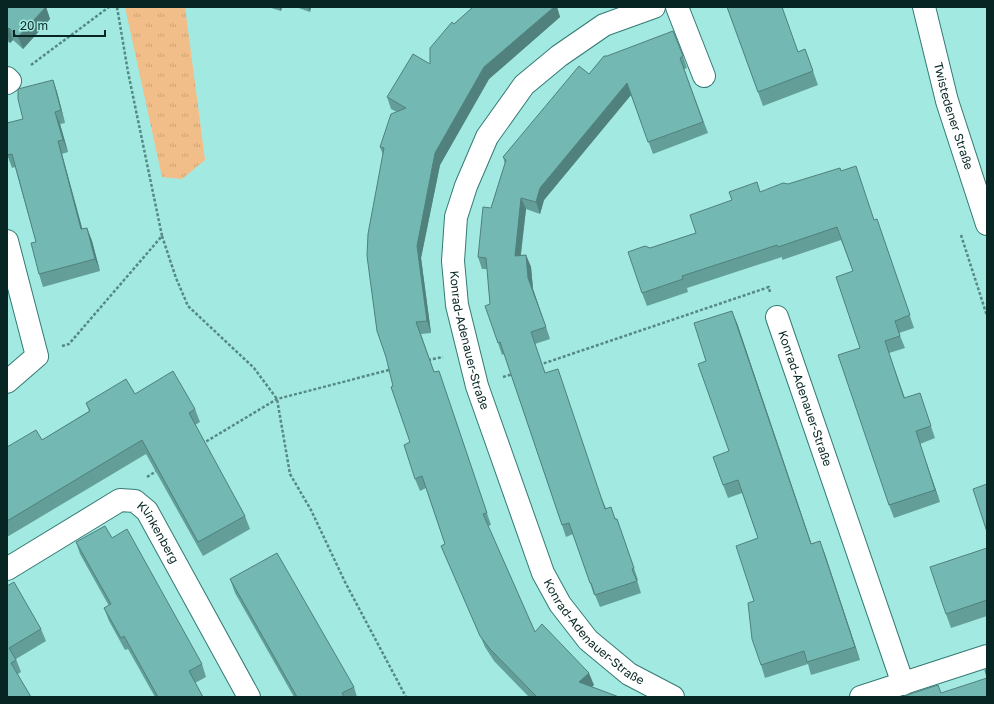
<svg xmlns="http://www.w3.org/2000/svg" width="994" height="704" font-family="'Golos Text',sans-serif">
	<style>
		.park { fill: url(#park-tufts) }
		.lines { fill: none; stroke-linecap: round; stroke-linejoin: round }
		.minor-casing { stroke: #347a74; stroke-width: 24 }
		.path { stroke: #568984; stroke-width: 2.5; stroke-dasharray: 3 2; stroke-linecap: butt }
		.minor { stroke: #fff; stroke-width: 22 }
		.wall { fill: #639e99 }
		.shaded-wall { fill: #50817d }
		.building { fill: #73b8b2; stroke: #50817d }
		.labels { text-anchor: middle; stroke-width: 3; stroke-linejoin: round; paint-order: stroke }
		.street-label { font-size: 12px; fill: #072623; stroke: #a2e9e1 }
	</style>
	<defs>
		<pattern id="park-tufts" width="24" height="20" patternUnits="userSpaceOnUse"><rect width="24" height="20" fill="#f1be89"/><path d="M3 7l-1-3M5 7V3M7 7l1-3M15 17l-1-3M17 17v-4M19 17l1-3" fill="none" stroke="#cda376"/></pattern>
	</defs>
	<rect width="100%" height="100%" fill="#a2e9e1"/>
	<path class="park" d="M125,7H185L205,160L182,179L162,177Z"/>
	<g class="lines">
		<g class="minor-casing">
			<g id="minor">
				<path id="s1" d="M654,7L604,25L559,56L524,85L487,137L466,186L456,217L453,261L457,305L477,386L543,573L560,604L588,640L629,674L673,697"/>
				<path d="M677,7L704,76"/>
				<path id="s2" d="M924,7L947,101L987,224"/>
				<path d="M7,78L10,81L7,83"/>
				<path d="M7,241L37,356L7,382"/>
				<path id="s3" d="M777,317L903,684"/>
				<path id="s4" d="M7,569L120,500L135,501L147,511L249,697"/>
				<path d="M861,697L987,656"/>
			</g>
		</g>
		<g class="path">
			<path d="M31,65L109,7"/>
			<path d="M961,235L987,316"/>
			<path d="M162,236L176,278L188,306L254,368L277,399L290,474L311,510L345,582L406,697"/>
			<path d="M62,346L69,344L162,236L128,72L117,7"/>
			<path d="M428,360L443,357"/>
			<path d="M539,365L769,287L770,293"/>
			<path d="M503,377L513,374"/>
			<path d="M202,444L277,399L393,369"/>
			<path d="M147,477L158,470"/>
		</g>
		<use href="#minor" class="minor"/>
	</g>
	<g class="wall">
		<path d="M7,7H46L50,19L23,49L13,40L10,43L7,41Z"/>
		<path d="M268,7H282L281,11Z"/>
		<path d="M296,7H311L310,12Z"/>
		<path d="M473,7H557L560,17L489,79L440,165L421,258L431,333L421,334L434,372L443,383L491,525L488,526L535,632L594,685L591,687L619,697H529L494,661L485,647L446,557L441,546L445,544L426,488L420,491L415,479L410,442L393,386L383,155L380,147L397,112L391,109L387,97L430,64L454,24Z"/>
		<path d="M727,7L798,52L805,49L818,85L763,106Z"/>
		<path d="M683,56L687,68L684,69L708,133L653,154L631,95L544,200L540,214L526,209L521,255H526L531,267L533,289L550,339L535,344L545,373L606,508L616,519L621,530L638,580H637L641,593L600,607L595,595H594L590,583L573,534L566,537L504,354L502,355L498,343L490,304L487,269H482L478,257L491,208L505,164L503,157L589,74Z"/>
		<path d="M53,80L57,92L65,123L60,124L68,152L62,154L82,229L87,228L92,241L100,271L43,287L39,274L36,242L15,167L12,168L7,154L23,119Z"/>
		<path d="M841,171L874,219L881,231L914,328L899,333L905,348L889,353L905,398L924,406L935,438L920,444L940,502L894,518L889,505L860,348L853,271L841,240L782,260V257L687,288L688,292L647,306L642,293L650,248L696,233L761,192L788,184Z"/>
		<path d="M737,323L811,544L820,541L860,660L811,675L808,664L765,678L761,665L754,601L758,538L742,493L728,498L723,485L729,451L706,361Z"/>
		<path d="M135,394L195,409L200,422L195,425L245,516L250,529L203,556L146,454L7,537V447L42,440L89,411L86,403Z"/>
		<path d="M112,538L202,664L206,677L195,683L203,697H155L128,649L125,650L109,621L104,608L109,606L80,554L76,542Z"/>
		<path d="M987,548V616L951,628L946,614Z"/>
		<path d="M230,579L354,687L357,697H294L235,593Z"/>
		<path d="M7,586L41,629L46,641L16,659L21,672L18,674L7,697Z"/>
	</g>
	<g class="shaded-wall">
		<path d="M46,7L50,19L23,49L18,37Z"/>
		<path d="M279,7H282L281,11Z"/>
		<path d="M308,7H311L310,12Z"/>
		<path d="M554,7H557L560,17L489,79L440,165L421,258L431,333L427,321L417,246L435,153L484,67Z"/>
		<path d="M9,28L13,40L10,43L7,36V30Z"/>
		<path d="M53,80L57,92L65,123L61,110Z"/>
		<path d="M627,83L631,95L544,200L540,214L536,202L540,188Z"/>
		<path d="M55,112L60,124L68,152L63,140Z"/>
		<path d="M58,141L62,154L86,242L81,229Z"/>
		<path d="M521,198L526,209L519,267L515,256Z"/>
		<path d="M87,228L92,241L100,271L95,259Z"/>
		<path d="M526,255L531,267L533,289L550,339L528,278Z"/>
		<path d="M732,311L737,323L816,557L811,544Z"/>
		<path d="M916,431L920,444L940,502L935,490Z"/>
		<path d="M820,541L825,554L860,660L855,647Z"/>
		<path d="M589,673L594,685L584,694L579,682Z"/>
	</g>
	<g class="building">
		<path d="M7,7H46L18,37L9,28L7,30Z"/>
		<path d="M473,7H554L484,67L435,153L417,246L427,321L416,322L434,372L439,371L487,513L483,514L535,632L542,624L589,673L579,682L619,697H537L490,649L480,636L441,546L445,544L422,476L415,479L404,445L410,442L391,387L393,386L386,357L377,331L367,256L368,234L384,148L380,147L391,114L406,108L387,97L413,54L430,64V48L452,22L454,24Z"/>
		<path d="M727,7H782L798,52L805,49L813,71L758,92Z"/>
		<path d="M673,31L683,56L680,58L703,122L648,142L627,83L540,188L536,202L521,198L515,256L526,255L528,278L546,327L531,332L545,373L558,369L605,509L611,507L615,519H617L634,568L632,569L637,581L595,595L591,583H590L569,523L562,525L500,342L498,343L485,306L490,304L486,258L478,257L483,207L491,208L506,160L503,157L579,66L589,74L604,56H607Z"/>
		<path d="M53,80L61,110L55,112L63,140L58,141L81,229L87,228L95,259L39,274L31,243L36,242L12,154L7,155V123L23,119L18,99V89Z"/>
		<path d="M856,166L874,220L877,219L910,315L895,321L900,336L885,341L904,398L920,393L931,426L916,431L935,490L889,505L838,355L860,348L836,277L853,271L837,227L778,247L777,245L682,276L683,279L642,293L628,252L645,246L650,248L696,233L690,215L732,200L729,192L757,182L760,192L783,183L788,184L840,168L841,171Z"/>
		<path d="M732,311L811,544L820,541L855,647L807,662L804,651L761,665L752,639L748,603L754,601L736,546L758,538L738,480L723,485L713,457L729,451L698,364L706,361L694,323Z"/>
		<path d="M173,371L195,409L189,413L245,516L198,542L142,440L7,521V447L36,430L42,440L90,411L86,403L126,379L135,394Z"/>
		<path d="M987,484V532L973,489Z"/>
		<path d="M105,526L112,538L127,529L202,664L189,671L203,697H158L124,636L121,638L104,608L111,604L76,542Z"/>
		<path d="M987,548V600L946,614L930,567Z"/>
		<path d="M277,553L354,687L342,693L344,697H297L230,579Z"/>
		<path d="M14,582L41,629L9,648L16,660L11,663L31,697H7V586Z"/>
		<path d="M985,670H987V677Z"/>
		<path d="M987,678V697H901L938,685L941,693Z"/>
	</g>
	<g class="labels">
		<g class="street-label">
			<text dy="4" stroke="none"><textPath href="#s2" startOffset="113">Twistedener Straße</textPath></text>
			<text dy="4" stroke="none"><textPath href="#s1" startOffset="428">Konrad-Adenauer-Straße</textPath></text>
			<text dy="4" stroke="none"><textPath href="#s3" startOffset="86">Konrad-Adenauer-Straße</textPath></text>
			<text dy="4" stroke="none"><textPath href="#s4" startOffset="187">Klinkenberg</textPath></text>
			<text dy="4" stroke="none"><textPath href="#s1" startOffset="752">Konrad-Adenauer-Straße</textPath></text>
		</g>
	</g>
	<rect width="994" height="704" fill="none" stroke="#072623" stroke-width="16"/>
	<path d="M14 30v6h91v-6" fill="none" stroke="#072623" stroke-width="2"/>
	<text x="20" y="30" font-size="12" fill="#072623" stroke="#a2e9e1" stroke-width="3" paint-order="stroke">20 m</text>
</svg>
